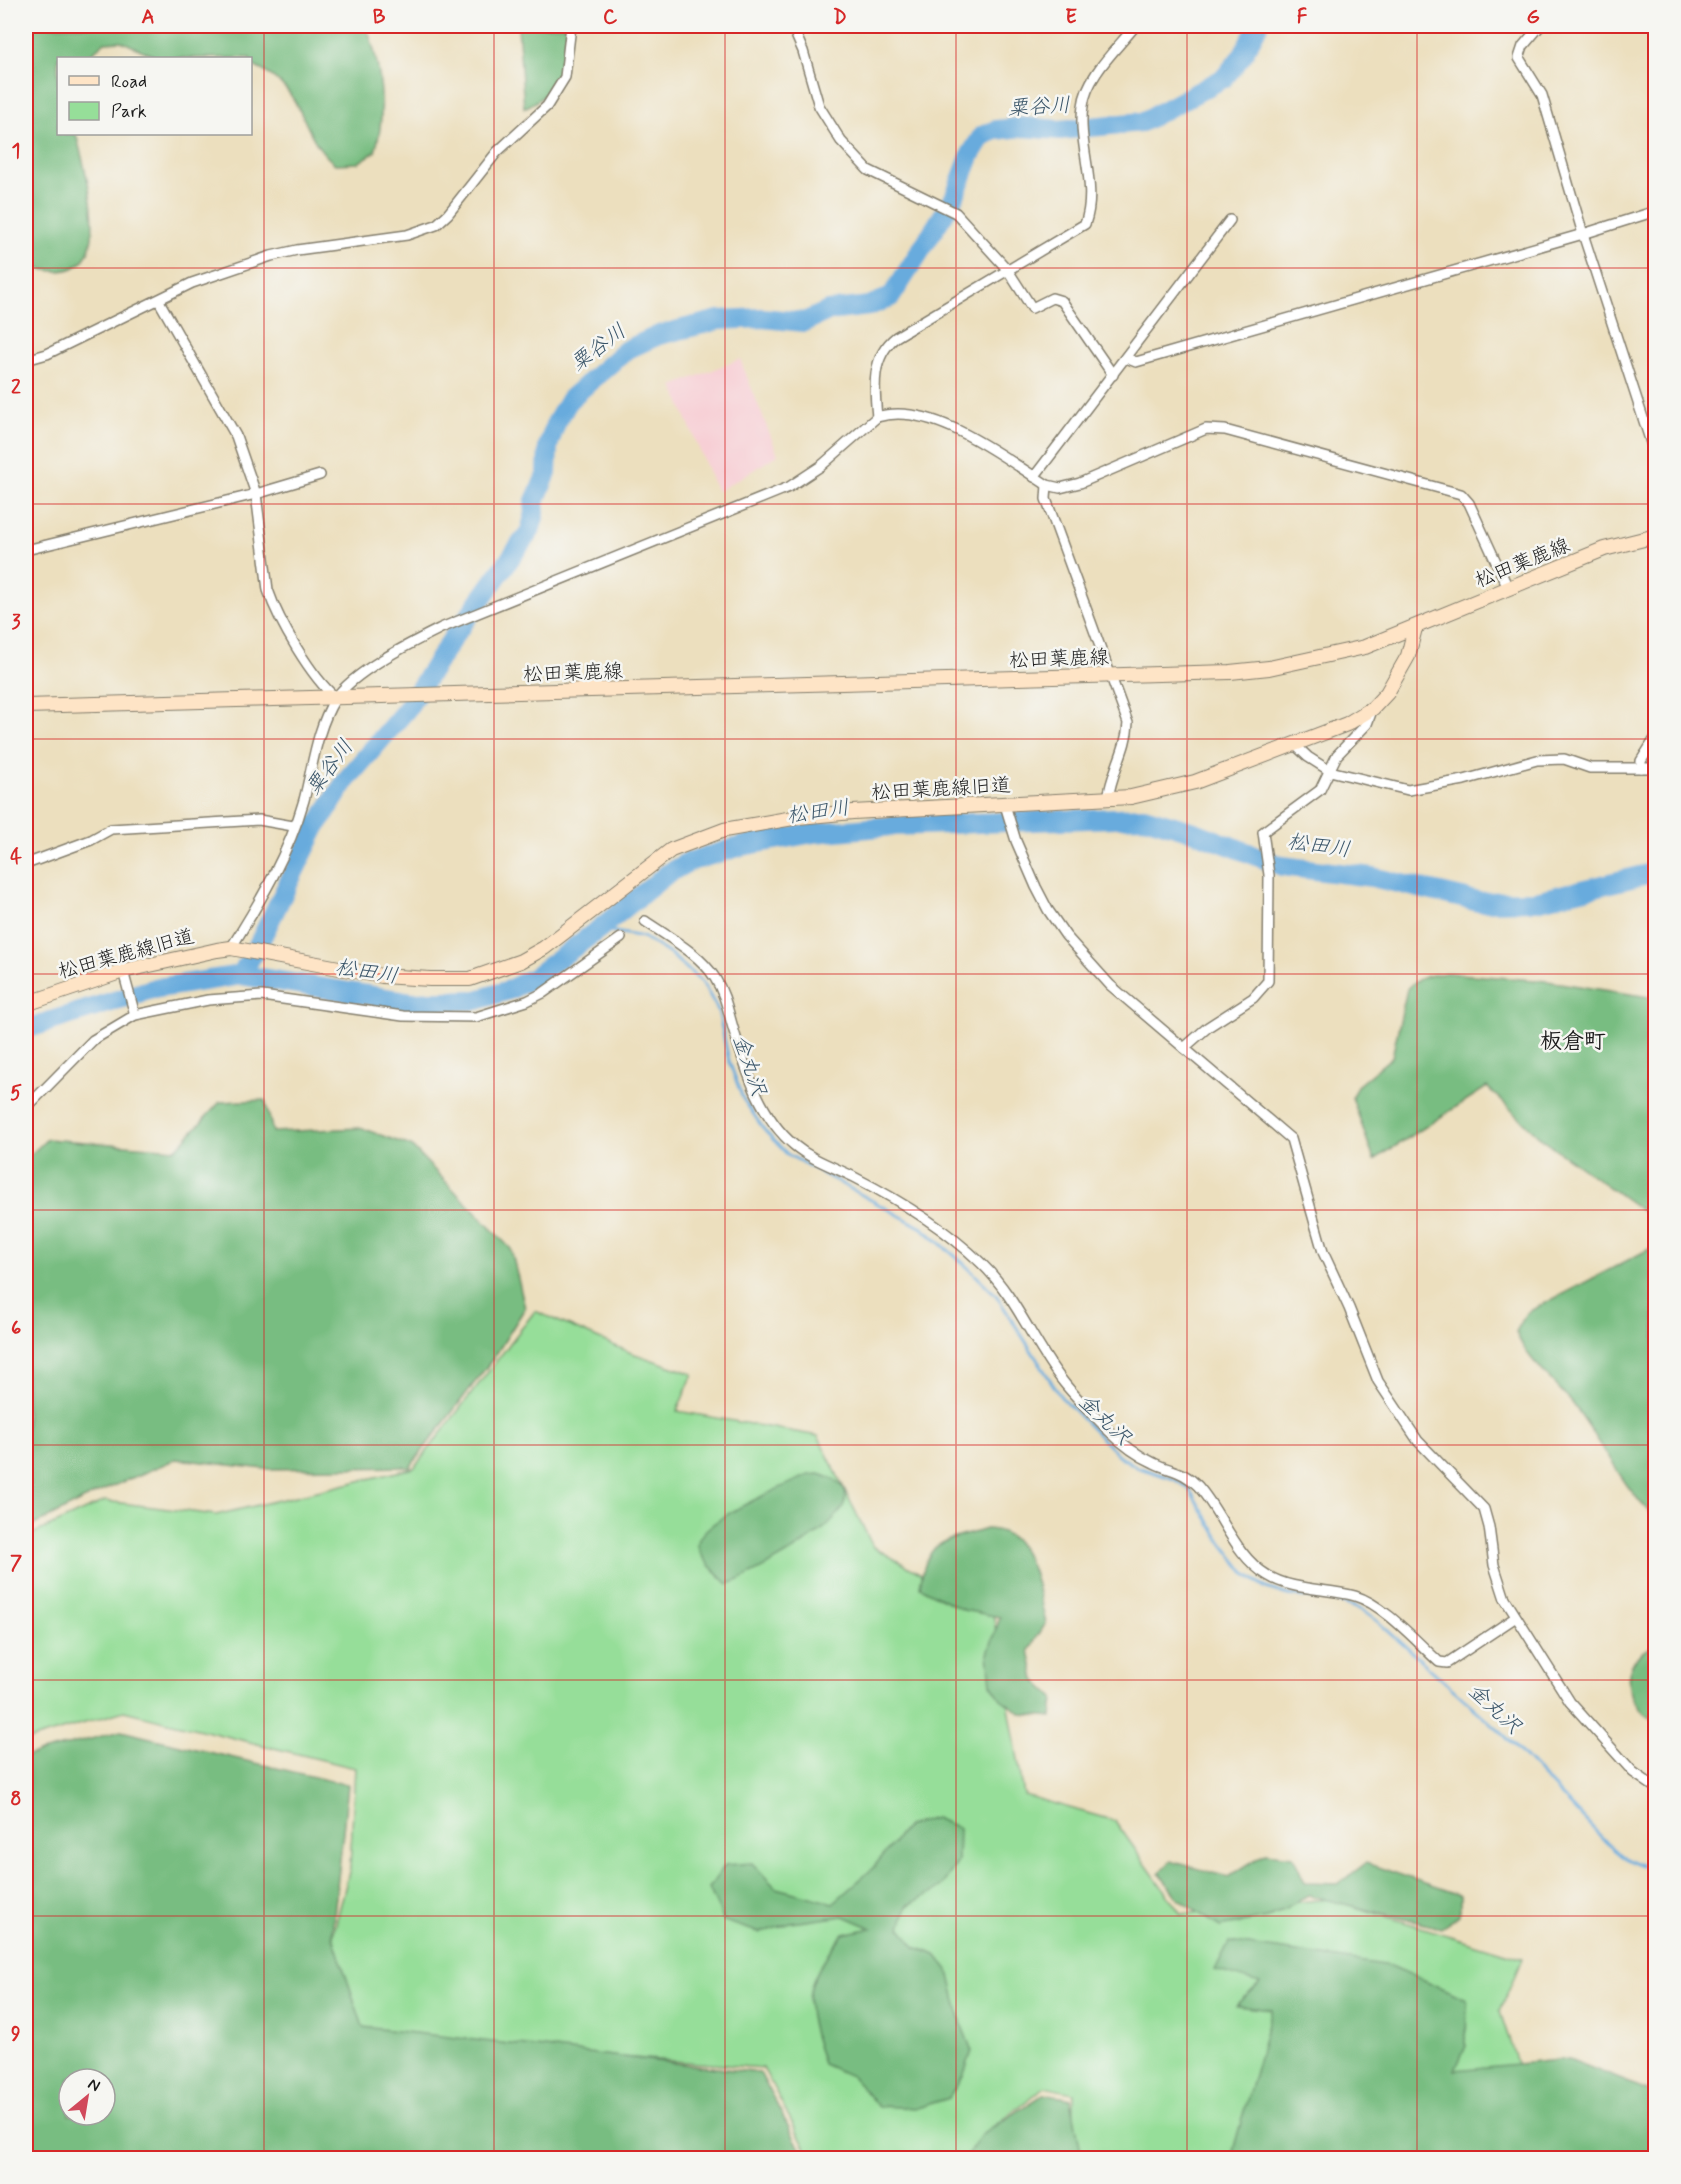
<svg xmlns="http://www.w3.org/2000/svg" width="1681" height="2184" font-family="Mynerve,'Klee One',sans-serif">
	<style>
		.built { fill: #f7cfd5 }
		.green { fill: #96de99; stroke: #597d5a; stroke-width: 1.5 }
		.forest { fill: #78bd81; stroke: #4a6c4e; stroke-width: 1.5; fill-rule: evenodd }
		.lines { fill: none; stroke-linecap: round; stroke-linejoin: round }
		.stream { stroke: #67abdd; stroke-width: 3 }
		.river { stroke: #67abdd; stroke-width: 20 }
		.street-casing { stroke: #847e6d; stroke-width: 12 }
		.secondary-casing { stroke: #847e6d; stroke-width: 16 }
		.street { stroke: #fff; stroke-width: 9 }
		.secondary { stroke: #fee4c6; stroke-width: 14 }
		.grid { fill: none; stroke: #d62828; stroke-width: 1.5; stroke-opacity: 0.55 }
		.labels { text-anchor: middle; stroke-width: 5; stroke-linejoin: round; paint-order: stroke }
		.street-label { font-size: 20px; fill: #1c1c1c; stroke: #f6f6f2 }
		.water-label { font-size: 21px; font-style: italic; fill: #3a5569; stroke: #f6f6f2 }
		.quarter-label { font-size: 22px; font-weight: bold; fill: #1c1c1c; stroke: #f6f6f2 }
		.neatline { fill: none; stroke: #d62828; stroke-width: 2 }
		.grid-label { font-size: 20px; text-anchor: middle; font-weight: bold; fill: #d62828 }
	</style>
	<rect width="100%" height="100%" fill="#f6f6f2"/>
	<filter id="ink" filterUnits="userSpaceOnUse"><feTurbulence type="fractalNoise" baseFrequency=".0167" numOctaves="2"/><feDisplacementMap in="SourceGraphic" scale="12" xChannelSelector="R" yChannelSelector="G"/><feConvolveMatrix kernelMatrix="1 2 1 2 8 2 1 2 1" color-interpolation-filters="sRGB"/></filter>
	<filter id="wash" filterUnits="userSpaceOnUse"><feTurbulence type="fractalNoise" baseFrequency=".008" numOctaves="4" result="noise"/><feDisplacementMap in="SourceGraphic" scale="24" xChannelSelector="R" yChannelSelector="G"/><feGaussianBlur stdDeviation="1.35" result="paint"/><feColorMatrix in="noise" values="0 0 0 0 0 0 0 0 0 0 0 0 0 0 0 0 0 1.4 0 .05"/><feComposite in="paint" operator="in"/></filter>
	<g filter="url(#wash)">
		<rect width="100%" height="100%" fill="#ecdfbe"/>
		<path class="built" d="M740,359L778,455L717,492L673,386Z"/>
		<path class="green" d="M535,1311L629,1352L693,1374L677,1411L818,1436L873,1547L993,1614L1024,1795L1115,1821L1181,1914L1329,1899L1522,1958L1500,2012L1545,2147L1619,2134L1635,2158H1073L1074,2093L1045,2087L991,2128L969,2158H811L763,2068L453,2044L356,2033L333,1935L350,1868L355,1768L124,1711L26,1741V1537L105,1501L216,1515L414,1468Z"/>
		<g class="forest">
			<path d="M26,26H366C381,64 387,112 375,152L358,163L335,164C296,133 310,89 251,65L250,58H159L121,41L105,42L86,58H58V134H76C89,185 124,298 26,265Z"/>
			<path d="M518,26H567C564,63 563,91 524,108Z"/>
			<path d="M1447,973L1547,981L1655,998V1220L1543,1140L1487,1087L1374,1160L1352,1097L1357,1086L1392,1057L1407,989C1418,976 1431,975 1447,973Z"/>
			<path d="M265,1100L273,1132L361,1128L411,1146L511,1249L525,1308L495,1356L410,1467L265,1469L176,1459L95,1494L26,1529V1159L47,1139L176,1149L220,1102Z"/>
			<path d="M1655,1246V1518C1623,1487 1605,1448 1579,1412C1560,1384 1528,1364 1516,1332L1526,1313Z"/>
			<path d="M819,1474C906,1498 754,1575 728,1584C719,1575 698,1558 698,1544C697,1521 789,1484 809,1475Z"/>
			<path d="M986,1529C1032,1529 1037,1590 1046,1623L1029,1650L1035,1680L1054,1698L1052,1717L1022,1714L1001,1699L991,1684L988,1654L1000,1617L963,1610L920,1587C927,1537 943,1543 986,1529Z"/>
			<path d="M1655,1645V1721C1622,1702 1617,1660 1655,1645Z"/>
			<path d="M121,1731L348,1785L332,1934L363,2027L760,2073L805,2158H26V1756ZM69,2079H105V2115H69Z"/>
			<path d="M935,1818L959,1828L958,1862L940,1888L907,1906L901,1928L915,1947L936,1955L949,1971L962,2026L972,2051L964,2074L949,2098L917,2108L878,2106L851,2076L823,2064C802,2000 801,1988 843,1934L872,1928L844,1916L791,1923L760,1933L724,1921L709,1888L725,1865L752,1863L776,1888L833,1903L872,1869L907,1826Z"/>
			<path d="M1266,1853L1293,1856L1305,1883L1338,1884L1366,1863L1460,1895V1915L1441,1928L1308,1895L1268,1918L1220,1927L1179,1900L1159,1873L1171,1861L1228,1877Z"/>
			<path d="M1229,1942L1391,1966L1467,1999L1466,2046L1455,2070L1569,2059L1655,2093V2158H1637L1632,2153L1560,2158H1231L1272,2010L1236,2006L1260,1983L1215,1970Z"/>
			<path d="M1044,2094L1071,2099L1082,2158H966L981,2135Z"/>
		</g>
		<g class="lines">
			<path class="stream" d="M599,929L643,937L670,954L702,982L718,1010L729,1061L743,1099L765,1131L787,1154L922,1228L962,1262L996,1295L1061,1397L1118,1455L1137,1467L1174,1479L1189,1489L1222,1543L1246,1574L1266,1588L1288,1595L1337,1601L1362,1610L1377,1621L1505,1736L1606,1842L1623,1856L1656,1873"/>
			<g class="river">
				<path d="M241,975L259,943L316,827L347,779L406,710L454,636L530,531L535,513L534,503L547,473L548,446L556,423L570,399L626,350L659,335L719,320L762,318L804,322L828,311L869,306L891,297L954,198L971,154L982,136L996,130L1023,127L1060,130L1142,122L1224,78L1242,56L1258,26"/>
				<path d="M26,1029L152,989L241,975L411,1002L477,1000L509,990L533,978L599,929L667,874L688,862L742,846L814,833L892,826L1144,817L1195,832L1282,866L1372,877L1479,902L1536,901L1656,872"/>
			</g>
		</g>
	</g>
	<g filter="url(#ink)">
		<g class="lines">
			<g class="street-casing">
				<g id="street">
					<path d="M792,26L803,51L819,106L841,141L868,170L956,213L1007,269L1032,308L1052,298L1062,301L1113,375"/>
					<path d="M1540,26L1523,46L1519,58L1542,95L1583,234L1656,458"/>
					<path d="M159,301L236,436L256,494L268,590C279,622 311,677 336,698"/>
					<path d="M1126,358L1136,362L1583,234L1656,211"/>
					<path d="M26,360L47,354L192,283L271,256L297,250L407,235L436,225L448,214L497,152L547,106L565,77L571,26"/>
					<path d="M877,417C874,387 871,357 896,337L1085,224C1099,185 1077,146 1083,106C1086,76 1118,48 1135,26"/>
					<path d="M1034,477L1230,220"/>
					<path d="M1047,485L1046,499L1128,723C1127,750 1111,772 1108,799"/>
					<path d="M26,550L256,494L320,475"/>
					<path d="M1293,743L1308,757L1330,771L1408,790L1464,780L1537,760L1564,759L1590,768H1656"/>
					<path d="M1641,768V761L1656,737"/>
					<path d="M1005,805L1016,841L1036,887L1048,910L1066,936L1110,985L1291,1139L1323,1252L1349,1308L1378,1381L1418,1441L1484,1509L1489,1527L1494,1565L1505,1599L1570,1702L1633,1772L1656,1788"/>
					<path d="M26,864L91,840L111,829L259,820L293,826"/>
					<path d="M645,921C668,937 700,954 715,978C726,996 728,1012 734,1031C746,1071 761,1118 794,1145C812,1160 834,1167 854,1177C899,1200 945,1228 981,1263C1017,1297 1034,1346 1065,1384C1078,1400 1094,1415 1108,1430C1121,1443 1136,1455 1154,1463C1170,1471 1184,1471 1198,1486C1223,1514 1234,1555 1267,1575C1292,1591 1327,1588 1355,1596C1383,1604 1417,1642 1439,1662L1447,1663L1516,1617"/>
					<path d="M231,948C260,902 289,853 304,800C313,766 316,730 335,699C354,671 411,643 441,628L789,487L821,466L877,417C931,400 1003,457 1047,485L1060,488L1080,483L1206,429L1225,430L1461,494L1469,503L1508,588"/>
					<path d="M123,971L135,1015"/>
					<path d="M1184,1048L1208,1027L1253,998L1268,981L1269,875L1263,832L1320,790L1337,755L1367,724L1373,708"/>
					<path d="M26,1108L93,1040L135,1015L208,1000L262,996L403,1016L476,1017L527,1001L543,993L621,938"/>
				</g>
			</g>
			<g class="secondary-casing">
				<g id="secondary">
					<path d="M26,706L1230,672L1269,668L1365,647L1604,549L1656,536"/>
					<path d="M26,1004L123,971L217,950L231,948L382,976L430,979H470L521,961L544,948L671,850L724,830L799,817L853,812L1131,797L1195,782L1347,724L1373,708L1387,693L1408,656L1415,628"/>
				</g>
			</g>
			<use href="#street" class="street"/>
			<use href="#secondary" class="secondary"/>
		</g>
	</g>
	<path class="grid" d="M264,26V2158M494,26V2158M725,26V2158M956,26V2158M1187,26V2158M1417,26V2158M26,268H1656M26,504H1656M26,739H1656M26,974H1656M26,1210H1656M26,1445H1656M26,1680H1656M26,1916H1656"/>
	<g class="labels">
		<g class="street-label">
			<text transform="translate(1522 562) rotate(-22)" y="7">松田葉鹿線</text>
			<text transform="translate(1059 658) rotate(-2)" y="7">松田葉鹿線</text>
			<text transform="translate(573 672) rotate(-2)" y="7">松田葉鹿線</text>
			<text transform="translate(941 788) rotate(-3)" y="7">松田葉鹿線旧道</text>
			<text transform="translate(126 953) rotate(-15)" y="7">松田葉鹿線旧道</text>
		</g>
		<g class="water-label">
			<text transform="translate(1039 106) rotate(-3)" y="7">粟谷川</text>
			<text transform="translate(598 347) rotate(-37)" y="7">粟谷川</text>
			<text transform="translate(329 767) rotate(-53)" y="7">粟谷川</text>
			<text transform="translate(818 811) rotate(-8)" y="7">松田川</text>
			<text transform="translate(1319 845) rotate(8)" y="7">松田川</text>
			<text transform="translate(367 971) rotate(9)" y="7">松田川</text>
			<text transform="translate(750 1065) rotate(71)" y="7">金丸沢</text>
			<text transform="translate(1105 1419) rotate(44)" y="7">金丸沢</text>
			<text transform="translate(1495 1708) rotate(43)" y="7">金丸沢</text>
		</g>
		<g class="quarter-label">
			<text x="1573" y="1048">板倉町</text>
		</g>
	</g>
	<rect width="1681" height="2184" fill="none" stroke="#f6f6f2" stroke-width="66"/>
	<rect x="57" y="57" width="195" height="78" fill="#f6f6f2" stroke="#9f9f9c" stroke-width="1.5"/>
	<rect x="69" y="76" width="30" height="9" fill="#fee4c6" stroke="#9f9f9c" stroke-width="1.5"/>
	<text x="111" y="87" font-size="18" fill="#1c1c1c">Road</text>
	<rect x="69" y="102" width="30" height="18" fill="#96de99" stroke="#9f9f9c" stroke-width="1.5"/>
	<text x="111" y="117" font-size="18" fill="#1c1c1c">Park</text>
	<g transform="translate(87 2097) rotate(30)"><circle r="28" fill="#f6f6f2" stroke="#9f9f9c" stroke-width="1.5"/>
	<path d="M0-4.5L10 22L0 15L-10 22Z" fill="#d1495b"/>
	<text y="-9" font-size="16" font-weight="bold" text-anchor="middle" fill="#1c1c1c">N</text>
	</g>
	<rect x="33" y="33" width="1615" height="2118" class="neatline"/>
	<g class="grid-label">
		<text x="148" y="23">A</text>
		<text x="379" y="23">B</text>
		<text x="610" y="23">C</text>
		<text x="840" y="23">D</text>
		<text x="1071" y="23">E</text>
		<text x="1302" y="23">F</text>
		<text x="1533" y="23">G</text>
		<text x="16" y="157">1</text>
		<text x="16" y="393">2</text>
		<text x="16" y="628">3</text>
		<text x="16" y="863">4</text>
		<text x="16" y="1099">5</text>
		<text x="16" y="1334">6</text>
		<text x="16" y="1569">7</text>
		<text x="16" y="1805">8</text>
		<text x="16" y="2040">9</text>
	</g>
</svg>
